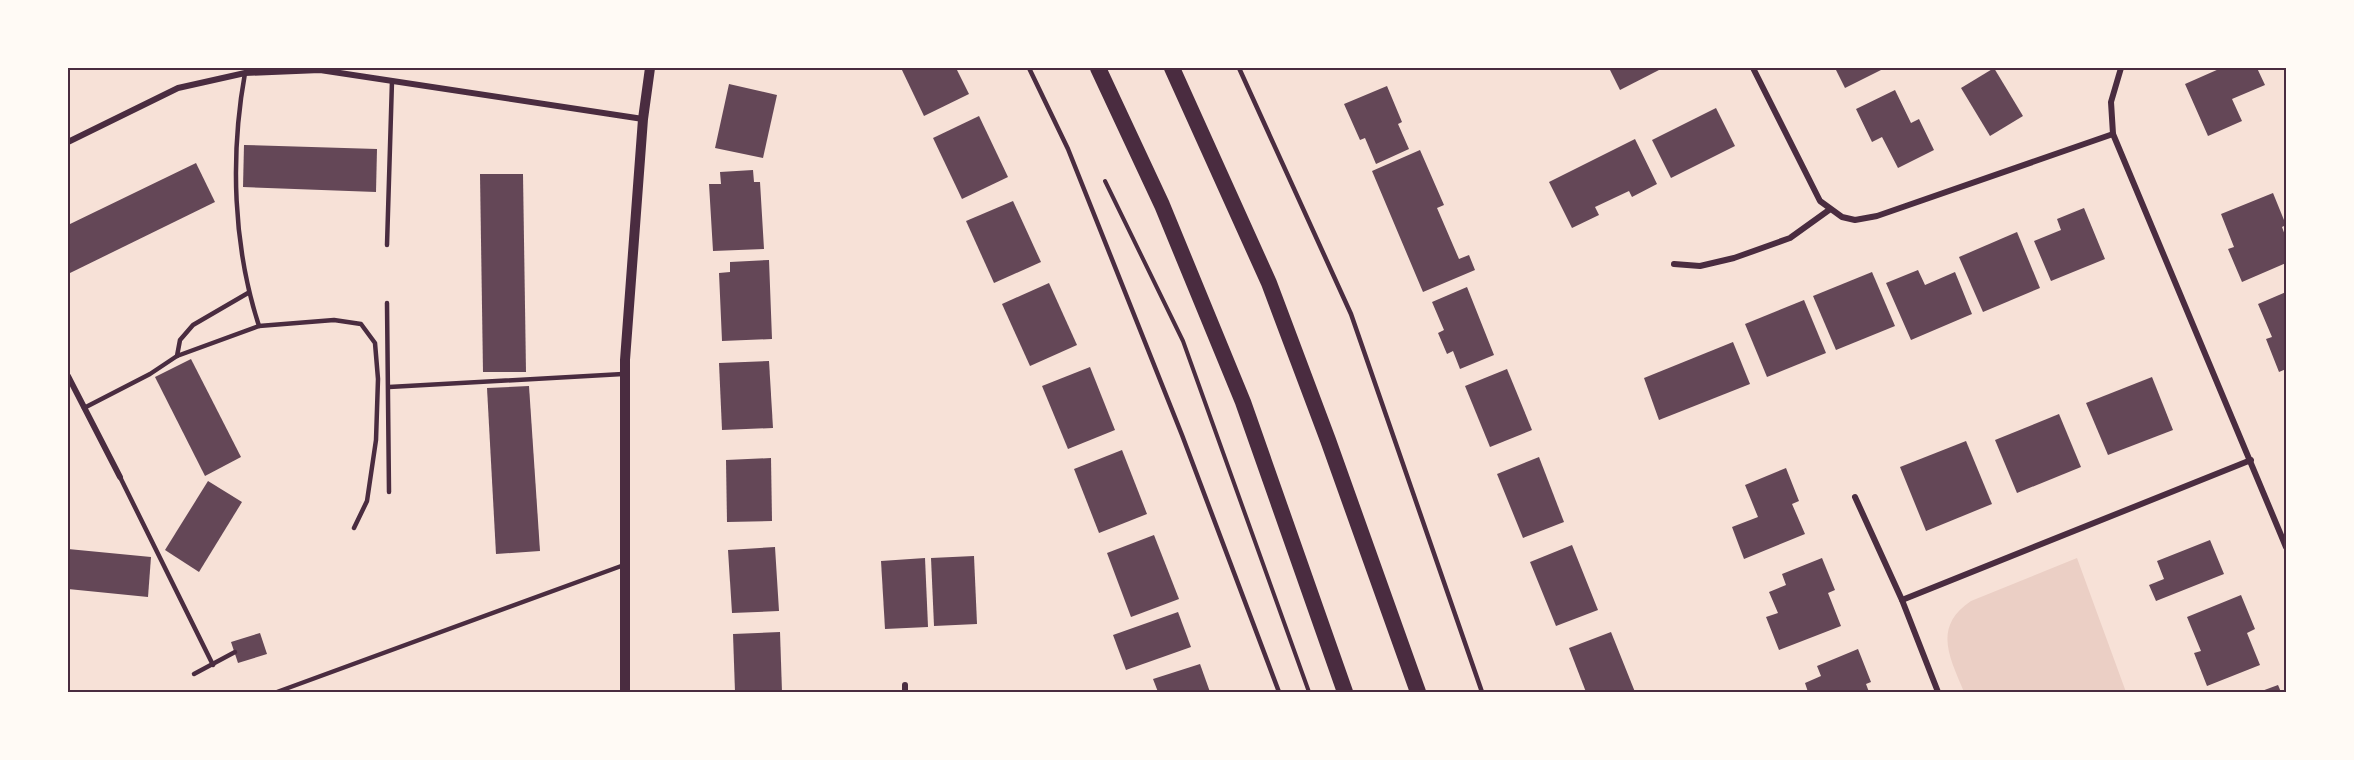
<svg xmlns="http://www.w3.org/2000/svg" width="2354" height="760" font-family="'DejaVu Sans',sans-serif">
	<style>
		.green { fill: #ebcfc5 }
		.building { fill: #644757 }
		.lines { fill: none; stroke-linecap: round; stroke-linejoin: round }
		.path { stroke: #4a2c40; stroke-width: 4 }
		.service { stroke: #4a2c40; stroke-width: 4.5 }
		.minor { stroke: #4a2c40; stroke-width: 6 }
		.tertiary { stroke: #4a2c40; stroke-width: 10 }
		.trunk { stroke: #4a2c40; stroke-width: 16 }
		.neatline { fill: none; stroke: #4a2c40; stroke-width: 2 }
	</style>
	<rect width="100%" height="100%" fill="#f7e1d7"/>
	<path class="green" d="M2077,558L2126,692H1964C1950,658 1932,627 1971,601Z"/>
	<g class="building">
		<path d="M901,68H956L969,94L924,116Z"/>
		<path d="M1609,68H1658L1659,70L1620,90Z"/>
		<path d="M1835,68H1882L1883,69L1845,88Z"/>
		<path d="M1994,68L2023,116L1990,136L1961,88Z"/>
		<path d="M2218,68H2257L2265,85L2232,99L2242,121L2208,136L2185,84L2219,69Z"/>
		<path d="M729,84L777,95L763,158L715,148Z"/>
		<path d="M1387,86L1402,122L1398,124L1409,149L1376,164L1365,138L1360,140L1344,104Z"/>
		<path d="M1895,90L1911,123L1919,119L1934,150L1898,168L1882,137L1872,142L1856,109Z"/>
		<path d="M1716,108L1735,146L1671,178L1652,140Z"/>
		<path d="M979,116L1008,177L962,199L933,138Z"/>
		<path d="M1635,139L1657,184L1632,197L1629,191L1595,207L1599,215L1572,228L1549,182Z"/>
		<path d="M244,145L377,149L376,192L243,187Z"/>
		<path d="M1420,150L1444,205L1437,208L1459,259L1469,255L1475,270L1423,292L1372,171Z"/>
		<path d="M196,163L215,202L68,274V225Z"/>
		<path d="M753,170L754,182H760L764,249L713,251L709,184H721L720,172Z"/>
		<path d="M480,174H523L526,372H483Z"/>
		<path d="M2273,193L2286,225L2282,227L2286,238V263L2242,282L2228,249L2234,247L2221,214Z"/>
		<path d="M1013,201L1041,262L994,283L966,221Z"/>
		<path d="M2084,208L2105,259L2051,281L2034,241L2061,230L2057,219Z"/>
		<path d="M2017,232L2040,288L1983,312L1959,257Z"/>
		<path d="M769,260L772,339L722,341L719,273L730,272V262Z"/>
		<path d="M1918,270L1925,285L1955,272L1972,314L1911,340L1886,283Z"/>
		<path d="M1872,272L1895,326L1836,350L1813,296Z"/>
		<path d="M1049,283L1077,345L1030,366L1002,304Z"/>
		<path d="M1467,287L1494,355L1460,369L1453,351L1447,354L1438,333L1444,330L1432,302Z"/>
		<path d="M2286,292V369L2279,372L2266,339L2272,337L2258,304Z"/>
		<path d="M1804,300L1826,353L1767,377L1745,324Z"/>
		<path d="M1733,342L1750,384L1659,420L1644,378Z"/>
		<path d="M191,359L241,457L205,476L155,377Z"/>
		<path d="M769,361L773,428L722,430L719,363Z"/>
		<path d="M1090,367L1115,430L1068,449L1042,386Z"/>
		<path d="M1507,369L1532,430L1490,447L1465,386Z"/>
		<path d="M2152,377L2173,430L2108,455L2086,403Z"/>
		<path d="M529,386L540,551L496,554L487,388Z"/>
		<path d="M2059,414L2081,467L2017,493L1995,440Z"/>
		<path d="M1966,441L1992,504L1926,531L1900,467Z"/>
		<path d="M1122,450L1147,514L1099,533L1074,469Z"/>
		<path d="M1539,457L1564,522L1523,538L1497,474Z"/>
		<path d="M771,458L772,521L727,522L726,460Z"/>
		<path d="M1786,468L1799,501L1792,504L1805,534L1744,559L1732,527L1758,517L1745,485Z"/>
		<path d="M208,481L242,502L199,572L165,550Z"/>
		<path d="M1154,535L1179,599L1131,617L1107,553Z"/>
		<path d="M2210,540L2224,574L2156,601L2149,585L2164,579L2157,561Z"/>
		<path d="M1572,545L1598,610L1556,626L1530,562Z"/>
		<path d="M775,547L779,611L732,613L728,550Z"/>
		<path d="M68,549L151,557L148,597L68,589Z"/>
		<path d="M974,556L977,624L934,626L931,558Z"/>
		<path d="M925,558L928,627L885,629L881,561Z"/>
		<path d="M1822,558L1835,590L1828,593L1841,626L1779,650L1766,617L1778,613L1769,592L1786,585L1782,574Z"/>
		<path d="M2241,595L2255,629L2247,633L2260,665L2207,686L2194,653L2201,651L2187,617Z"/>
		<path d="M1178,612L1191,647L1126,670L1113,635Z"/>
		<path d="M780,632L782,692H735L733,634Z"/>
		<path d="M1611,632L1635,692H1586L1569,648Z"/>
		<path d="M260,633L267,654L238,663L231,642Z"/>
		<path d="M1858,649L1871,682L1866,684L1869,692H1808L1805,683L1821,676L1817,666Z"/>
		<path d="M1200,664L1210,692H1158L1153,679Z"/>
		<path d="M2278,685L2281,692H2259Z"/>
	</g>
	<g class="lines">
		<path class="path" d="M1105,181L1183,341L1309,692"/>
		<g class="service">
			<path d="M1029,68L1068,149L1182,435L1279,692"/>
			<path d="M1239,68L1351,314L1482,692"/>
			<path d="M245,73C230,156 233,246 259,326"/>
			<path d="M387,245L392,81"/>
			<path d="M387,303L389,492"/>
			<path d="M177,356L180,340L193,325L248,293"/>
			<path d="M389,387L623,374"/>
			<path d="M84,408L150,374L177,356L259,326L334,320L361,324L375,343L378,379L376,440L367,501L354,528"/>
			<path d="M120,477L213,665"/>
			<path d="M194,674L235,652"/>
			<path d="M277,692L624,565"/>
		</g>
		<g class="minor">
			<path d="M1753,68L1820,201L1842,217L1855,220L1877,216L2113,134"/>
			<path d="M2121,68L2111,102L2113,134L2286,547"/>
			<path d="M68,142L178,88L245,73L320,70L643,119"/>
			<path d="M1674,264L1700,266L1734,258L1790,238L1829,210"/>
			<path d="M68,376L120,477"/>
			<path d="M1855,497L1902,600L1938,692"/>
			<path d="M1902,600L2251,460"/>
			<path d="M905,685V692"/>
		</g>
		<path class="tertiary" d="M625,692V360L643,119L650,68"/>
		<g class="trunk">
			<path d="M1098,68L1162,205L1243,402L1345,692"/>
			<path d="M1172,68L1269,283L1328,440L1418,692"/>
		</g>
	</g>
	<rect width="2354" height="760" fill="none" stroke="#fffaf5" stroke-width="138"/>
	<rect x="69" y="69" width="2216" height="622" class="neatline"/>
</svg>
